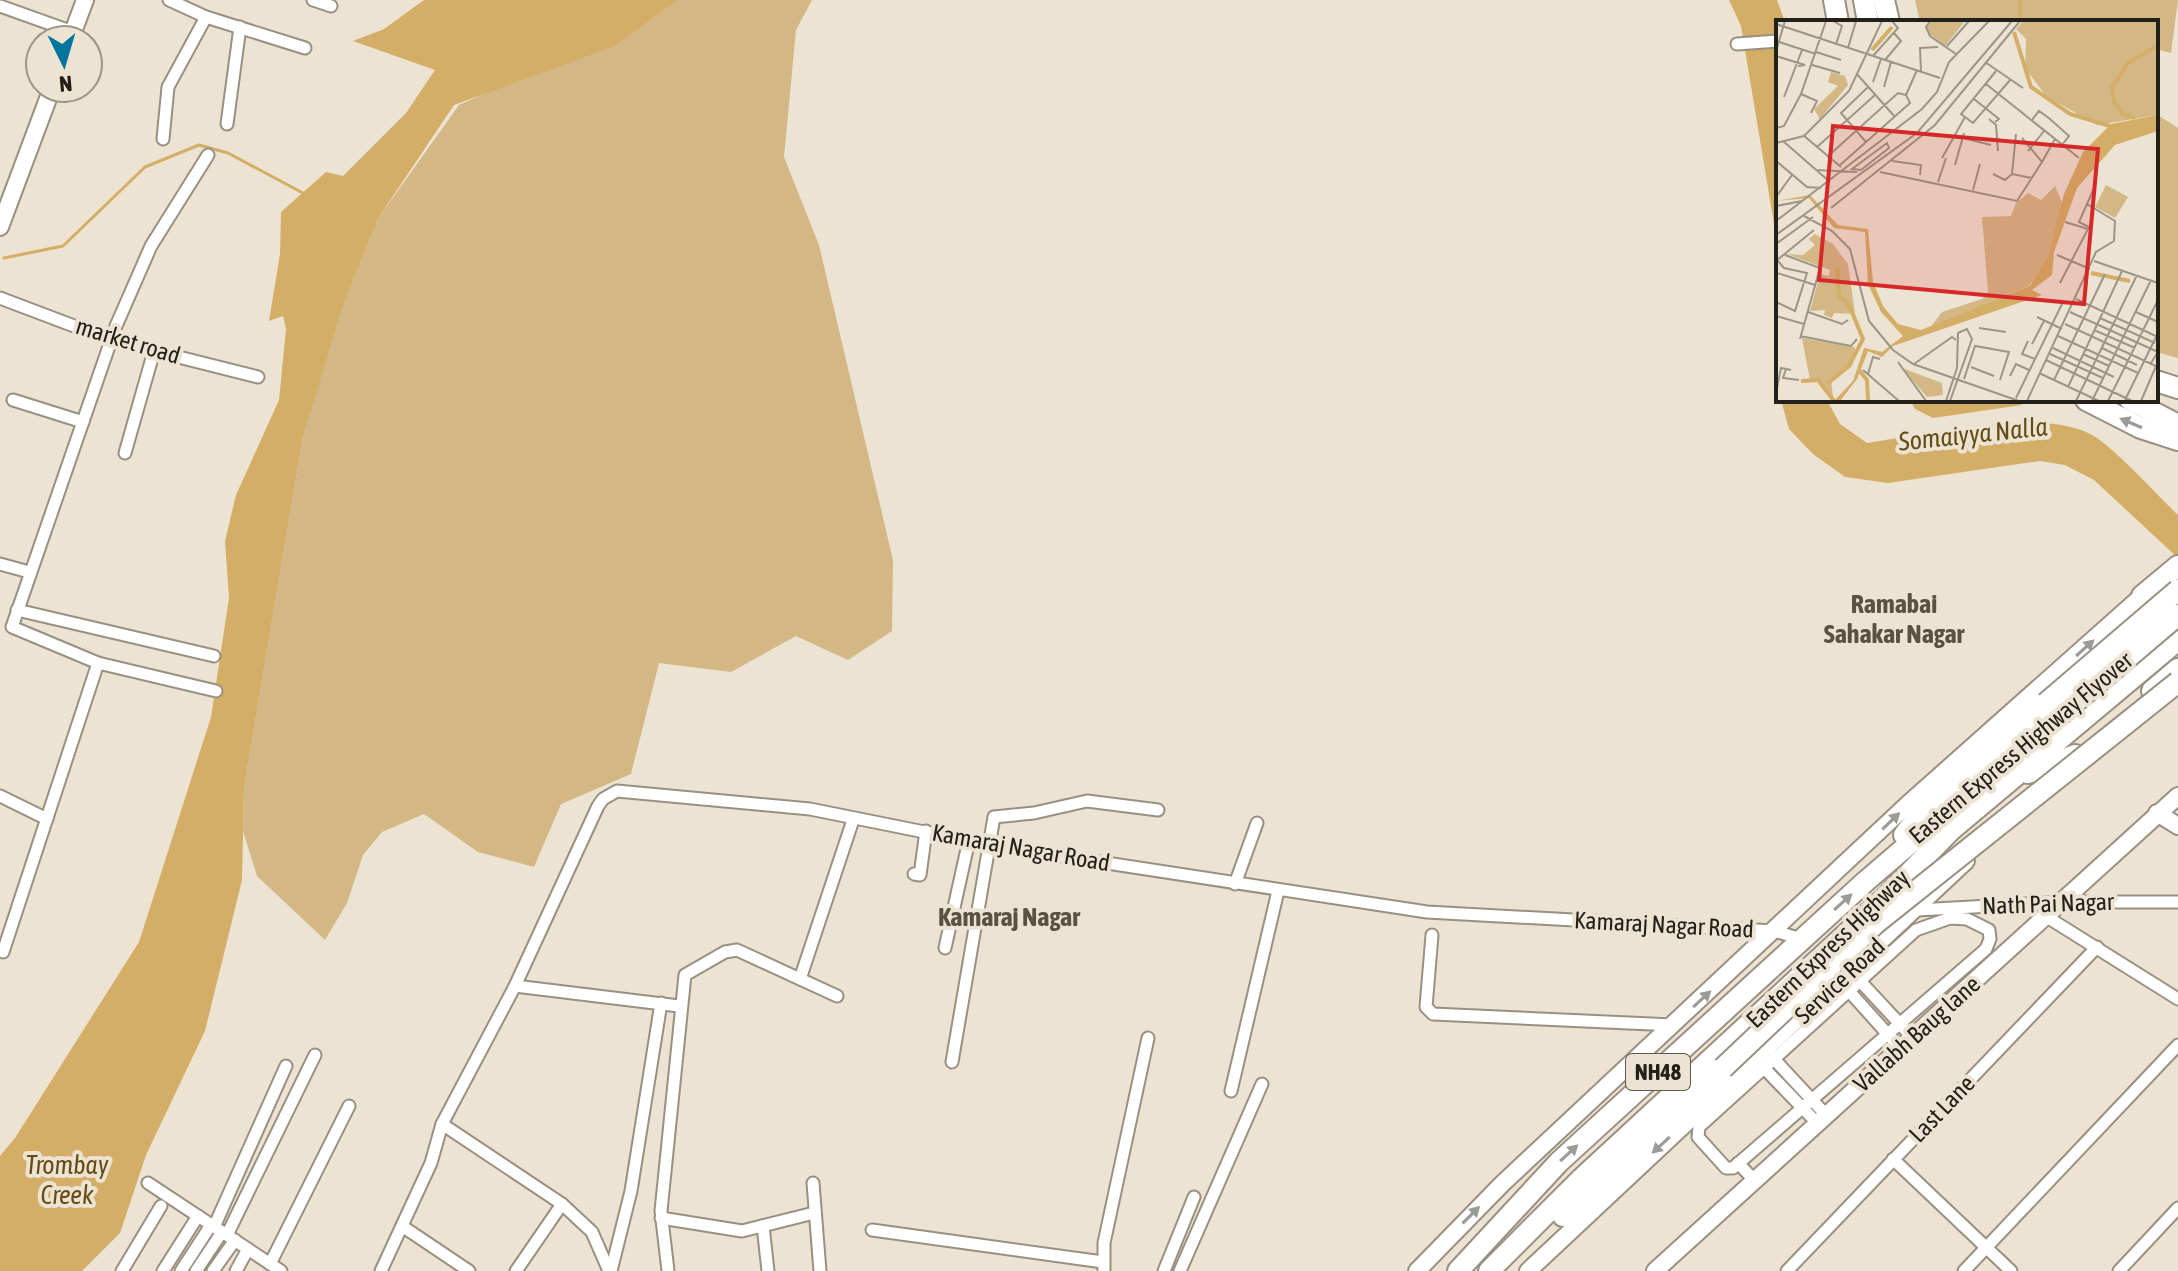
<svg xmlns="http://www.w3.org/2000/svg" width="2178" height="1271" font-family="'Asap Condensed',sans-serif">
	<style>
		.green { fill: #d3b886 }
		.water { fill: #d4ae67 }
		.lines { fill: none; stroke-linecap: round; stroke-linejoin: round }
		.stream { stroke: #d4ae67; stroke-width: 3 }
		.street-casing { stroke: #999081; stroke-width: 15 }
		.secondary-casing { stroke: #999081; stroke-width: 20 }
		.highway-casing { stroke: #999081; stroke-width: 24 }
		.street { stroke: #fff; stroke-width: 11 }
		.secondary { stroke: #fff; stroke-width: 16 }
		.highway { stroke: #fff; stroke-width: 20 }
		.highway-bridge-casing { stroke: #999081; stroke-width: 24; stroke-linecap: butt }
		.highway-bridge { stroke: #fff; stroke-width: 20 }
		.oneway { fill: #9c9b98 }
		.labels { text-anchor: middle; stroke-width: 8; stroke-linejoin: round; paint-order: stroke }
		.shield { fill: #ece3d2; stroke: #5f5a51; stroke-width: 2 }
		.shield-label { font-size: 22px; font-weight: bold; fill: #23201a }
		.street-label { font-size: 24px; fill: #23201a; stroke: #ece3d2 }
		.water-label { font-size: 26px; font-style: italic; fill: #654b14; stroke: #ece3d2 }
		.neighbourhood-label { font-size: 26px; font-weight: bold; fill: #595243; stroke: #ece3d2 }
		.inset-river { fill: none; stroke: #d4ae67; stroke-width: 4 }
		.inset-road { fill: none; stroke: #9c9588; stroke-width: 2 }
		.view { fill: #d62828; fill-opacity: 0.15; stroke: #d62828; stroke-width: 4 }
		.inset-edge { fill: none; stroke: #23201a; stroke-width: 4 }
	</style>
	<rect width="100%" height="100%" fill="#ece3d2"/>
	<g class="green">
		<path d="M667,0H812L796,30L784,157L819,245L893,560L892,631L848,660L796,636L731,672L659,663L631,774L561,804L534,867L478,852L424,814L382,832L363,855L347,903L325,940L257,876L243,831L244,787L303,437L339,311L379,217L459,105L613,36Z"/>
		<path d="M1915,0H2178L2171,53L2156,49V22H1920Z"/>
		<path d="M2156,114L2178,128V358L2156,352Z"/>
	</g>
	<g class="water">
		<path d="M424,0H677L615,46L454,105L379,217L344,301L303,437L244,787L242,880L205,1031L146,1155L120,1233L82,1271H0V1156L15,1138L139,942L211,717L229,598L225,541L236,495L279,400L286,329L283,316L269,321L280,254L281,212L326,172L343,176L406,113L435,70L353,41L384,29Z"/>
		<path d="M1729,0H1777L1785,22H1778V390L1775,230L1741,26Z"/>
		<path d="M1781,400H1827L1840,424L1867,443C1923,435 2044,407 2092,435C2115,448 2156,494 2178,515V558L2094,480L2065,465L2040,461L1888,483L1845,477L1813,454L1789,429Z"/>
		<path d="M1910,400H2016L2022,405L1933,418L1915,409Z"/>
	</g>
	<g class="lines">
		<g class="stream">
			<path d="M2020,22V0"/>
			<path d="M4,258L63,246L145,167L199,145L228,153L303,193"/>
		</g>
		<g class="street-casing">
			<g id="street">
				<path d="M169,0L206,17L305,48"/>
				<path d="M313,0L331,6"/>
				<path d="M0,6L73,32"/>
				<path d="M1737,44L1778,41"/>
				<path d="M227,124L240,27"/>
				<path d="M163,139L168,87L206,17"/>
				<path d="M0,298L111,340L258,377"/>
				<path d="M13,400L83,422"/>
				<path d="M125,453L154,351"/>
				<path d="M0,564L29,572"/>
				<path d="M17,610L214,656"/>
				<path d="M98,663L216,691"/>
				<path d="M0,796L47,819"/>
				<path d="M914,874L920,875L926,831"/>
				<path d="M1235,884L1257,823"/>
				<path d="M1917,910L2064,902H2178"/>
				<path d="M2047,917L2178,999"/>
				<path d="M1950,918L1967,919L1989,930L1990,939L1986,949L1733,1168H1726L1698,1137L1699,1127L1916,930Z"/>
				<path d="M1432,935L1426,1007L1433,1014L1673,1025"/>
				<path d="M945,948L969,840"/>
				<path d="M3,952L98,663L12,627L116,326L151,246L208,155"/>
				<path d="M800,979L853,820"/>
				<path d="M1860,981L1913,1038"/>
				<path d="M515,986L679,1006"/>
				<path d="M1849,991L1901,1049"/>
				<path d="M1774,1059L1827,1116"/>
				<path d="M952,1062L994,817L1034,813L1087,801L1158,810"/>
				<path d="M1764,1068L1818,1124"/>
				<path d="M1231,1091L1278,891"/>
				<path d="M442,1124L515,986L598,806L603,799L617,791L810,809L989,845L1427,912L1774,931L1802,939"/>
				<path d="M1893,1159L2011,1271"/>
				<path d="M1738,1163L1755,1181"/>
				<path d="M148,1183L281,1271"/>
				<path d="M813,1183L820,1271"/>
				<path d="M661,1218L742,1231L814,1213"/>
				<path d="M402,1226L469,1271"/>
				<path d="M763,1226L768,1271"/>
				<path d="M214,1227L286,1066"/>
				<path d="M872,1230L1103,1262"/>
				<path d="M227,1235L315,1055"/>
				<path d="M270,1264L349,1106"/>
				<path d="M122,1271L161,1206"/>
				<path d="M163,1271L198,1216"/>
				<path d="M181,1271L211,1225"/>
				<path d="M196,1271L222,1232"/>
				<path d="M213,1271L235,1240"/>
				<path d="M236,1271L248,1249"/>
				<path d="M381,1271L431,1163L442,1124L562,1204L592,1232L609,1271"/>
				<path d="M516,1271L562,1204"/>
				<path d="M611,1271L631,1191L661,1003"/>
				<path d="M668,1271L661,1211L685,975L725,952L737,950L837,996"/>
				<path d="M1104,1271V1243L1148,1038"/>
				<path d="M1164,1271L1194,1197"/>
				<path d="M1180,1271L1262,1084"/>
				<path d="M1787,1271L2097,947"/>
				<path d="M1964,1271L2178,1045"/>
				<path d="M2119,1271L2178,1208"/>
			</g>
		</g>
		<g class="secondary-casing">
			<g id="secondary">
				<path d="M70,40L85,0"/>
				<path d="M0,227L52,88"/>
				<path d="M2157,813L2178,826"/>
				<path d="M1417,1271L1502,1184L1908,804L2142,596L2150,605"/>
				<path d="M1528,1271L1966,861"/>
				<path d="M1655,1271L2178,796"/>
			</g>
		</g>
		<g class="highway-casing">
			<g id="highway">
				<path d="M1834,0L1838,22"/>
				<path d="M1864,0L1868,22"/>
				<path d="M1884,0L1889,22"/>
				<path d="M2156,381L2178,388"/>
				<path d="M2086,400L2141,428L2178,440"/>
				<path d="M2130,400L2178,425"/>
				<path d="M2142,596L2178,566"/>
				<path d="M2152,691L2178,669"/>
				<path d="M2028,773L2075,755"/>
				<path d="M1904,835L1927,805L2046,703"/>
				<path d="M1563,1216L1722,1069"/>
				<path d="M1458,1271L1559,1162L1866,881L2061,714"/>
				<path d="M1489,1271L1582,1178L1884,899L1951,830L2178,640"/>
			</g>
		</g>
		<use href="#street" class="street"/>
		<use href="#secondary" class="secondary"/>
		<use href="#highway" class="highway"/>
		<g class="highway-bridge-casing">
			<g id="highway-bridge">
				<path d="M2046,703L2178,590"/>
				<path d="M2061,714L2178,615"/>
				<path d="M1723,1068L1876,923L2178,682"/>
			</g>
		</g>
		<use href="#highway-bridge" class="highway-bridge"/>
	</g>
	<defs><path id="oneway-solid" d="M-6-.8H1V-3.2L6.5 0L1 3.2V.8H-6Z" transform="scale(2)"/></defs>
	<g class="oneway">
		<use href="#oneway-solid" transform="translate(2131 423) rotate(-157)"/>
		<use href="#oneway-solid" transform="translate(2085 648) rotate(-42)"/>
		<use href="#oneway-solid" transform="translate(1891 821) rotate(-44)"/>
		<use href="#oneway-solid" transform="translate(1843 902) rotate(-42)"/>
		<use href="#oneway-solid" transform="translate(1702 999) rotate(-43)"/>
		<use href="#oneway-solid" transform="translate(1661 1145) rotate(137)"/>
		<use href="#oneway-solid" transform="translate(1569 1153) rotate(-43)"/>
		<use href="#oneway-solid" transform="translate(1471 1215) rotate(-45)"/>
	</g>
	<g class="labels">
		<rect class="shield" x="1626" y="1054" width="64" height="36" rx="6"/>
		<g class="shield-label">
			<text x="1658" y="1080">NH48</text>
		</g>
		<g class="street-label">
			<text transform="translate(128 341) rotate(17)" y="8">market road</text>
			<text transform="translate(2021 748) rotate(-40)" y="8">Eastern Express Highway Flyover</text>
			<text transform="translate(1021 848) rotate(10)" y="8">Kamaraj Nagar Road</text>
			<text transform="translate(2048 904) rotate(-2)" y="8">Nath Pai Nagar</text>
			<text transform="translate(1664 925) rotate(3)" y="8">Kamaraj Nagar Road</text>
			<text transform="translate(1828 949) rotate(-44)" y="8">Eastern Express Highway</text>
			<text transform="translate(1840 981) rotate(-43)" y="8">Service Road</text>
			<text transform="translate(1917 1034) rotate(-42)" y="8">Vallabh Baug lane</text>
			<text transform="translate(1942 1109) rotate(-46)" y="8">Last Lane</text>
		</g>
		<g class="water-label">
			<text transform="translate(1973 434) rotate(-6)" y="9">Somaiyya Nalla</text>
			<text x="67" y="1174">Trombay<tspan x="67" dy="30">Creek</tspan></text>
		</g>
		<g class="neighbourhood-label">
			<text x="1894" y="613">Ramabai<tspan x="1894" dy="30">Sahakar Nagar</tspan></text>
			<text x="1009" y="926">Kamaraj Nagar</text>
		</g>
	</g>
	<g transform="translate(1776 20)">
		<rect width="382" height="382" fill="#ece3d2"/>
		<path d="M155,1H189L169,26L154,14L150,7ZM247,1H382V95L321,105L270,76L249,48L250,19L240,9ZM55,52L69,56L72,65L44,99L38,89L62,66L52,62ZM330,165L352,177L339,198L319,187ZM279,166L287,185L270,242L253,266L154,308L166,292L206,279L212,272L206,197L235,196L240,183L252,173L265,180ZM39,214L57,224L72,244L79,294L58,293L56,298L48,295L49,290L34,291L44,254L53,256L54,250L11,234L27,235L39,225L33,219ZM26,318L79,327L76,346L55,360L57,377L44,360H34ZM126,348L166,363L167,375L151,377Z" fill="#d3b886"/>
		<path d="M382,95V111L339,125L301,168L278,232L276,255L256,270L266,275L117,326L106,337L92,331L81,359L64,381H58L77,361L88,328L106,332L127,316L105,292L92,264L89,212L58,208L33,178L0,181L34,175L62,205L92,209L97,262L107,286L122,304L145,310L254,266L272,236L288,174L307,132L335,104Z" fill="#d4ae67"/>
		<path class="inset-river" d="M238,12L255,67L294,94L334,106M96,30L116,7M359,98L347,94L338,82L336,68L352,43L382,25M315,253L354,261M82,349L91,360L92,381M25,361L42,360L58,381M51,364L73,346L87,319L73,285L63,276L61,248"/>
		<path class="inset-road" d="M57,1L66,6L60,24M154,1L150,7L154,16L180,34M0,4L164,58M0,21L40,34M171,26L193,1M72,28L80,1M0,31L9,1M40,32L65,40M0,36L29,45L22,46M97,36L122,8L116,1M109,40L125,21L118,13M209,42L247,68M36,45L64,53M220,51L185,94L197,103L235,59M145,52L144,28L162,27M80,53L119,97M97,62L105,39M210,64L303,138M108,67L115,42M25,74L41,81L35,93M130,75L141,50M8,77L26,30M198,79L223,99L219,102M213,99L220,105L222,131M256,100L263,91L274,99L293,116L286,125M0,108L8,106L25,74L50,1M27,115L65,147M187,118L215,125M246,118L266,142L279,119M7,121L54,162M90,122L65,93L92,67M0,123L28,116L73,71L106,1M111,123L113,128L85,150L76,149ZM41,127L99,75M252,131L268,111M51,137L122,73L130,75M166,138L189,97M0,141L31,167L45,168M116,141L145,145L144,155M179,145L188,113M63,146L134,83L130,75M39,150L81,152M104,152L241,181L266,142M217,154L229,160L236,154L256,158M236,154L240,114M162,162L170,138M197,170L204,144M0,177L16,155M0,186L26,181M55,188L159,105L244,1M28,196L56,211L74,229L93,301L117,330L137,344L243,381M0,201L146,89L161,72L173,42L213,1M289,202L312,209M0,215L141,113L236,1M0,224L37,197M9,235L44,248L24,319M281,235L314,249M0,241L38,210M318,241L382,263M1,253L39,265M284,263L313,207L303,202L318,168M300,279L382,317M0,282L19,291L31,253L8,248L1,240M32,292L66,304L72,300M294,292L382,332L375,343M360,292L382,302M0,296L28,304M261,297L286,309M324,298L379,323M289,304L382,347M203,308L230,312M318,310L359,328M24,316L75,326L81,319M282,316L362,353M252,321L246,334L259,339M256,324L268,301M277,328L338,357M326,328L361,345M274,334L327,358M307,334L333,346M270,340L356,381M122,342L150,381M138,344L176,317L180,320M195,347L218,356M10,349L7,358L23,360M87,350L123,381M263,353L323,381M92,354L97,337L104,339M234,356L240,344L253,350M188,359L199,326L233,332L224,360M278,360L329,254M292,367L346,251M0,373L5,348L15,350M240,378L287,282M349,380L382,313M170,381L181,348L182,313L191,309L196,319L174,381M251,381L320,232L338,221L339,201L311,184M300,381L361,255M316,381L375,260M332,381L382,280M365,381L380,346"/>
		<path class="view" d="M57,106L322,129L308,284L43,260Z"/>
		<rect width="382" height="382" class="inset-edge"/>
	</g>
	<g transform="translate(64 64) rotate(175)"><circle r="38" fill="#ece3d2" stroke="#9c9588" stroke-width="2"/>
	<path d="M0-6L14 30L0 20L-14 30Z" fill="#02759f"/>
	<text y="-12" font-size="22" font-weight="bold" text-anchor="middle" fill="#23201a">N</text>
	</g>
</svg>
